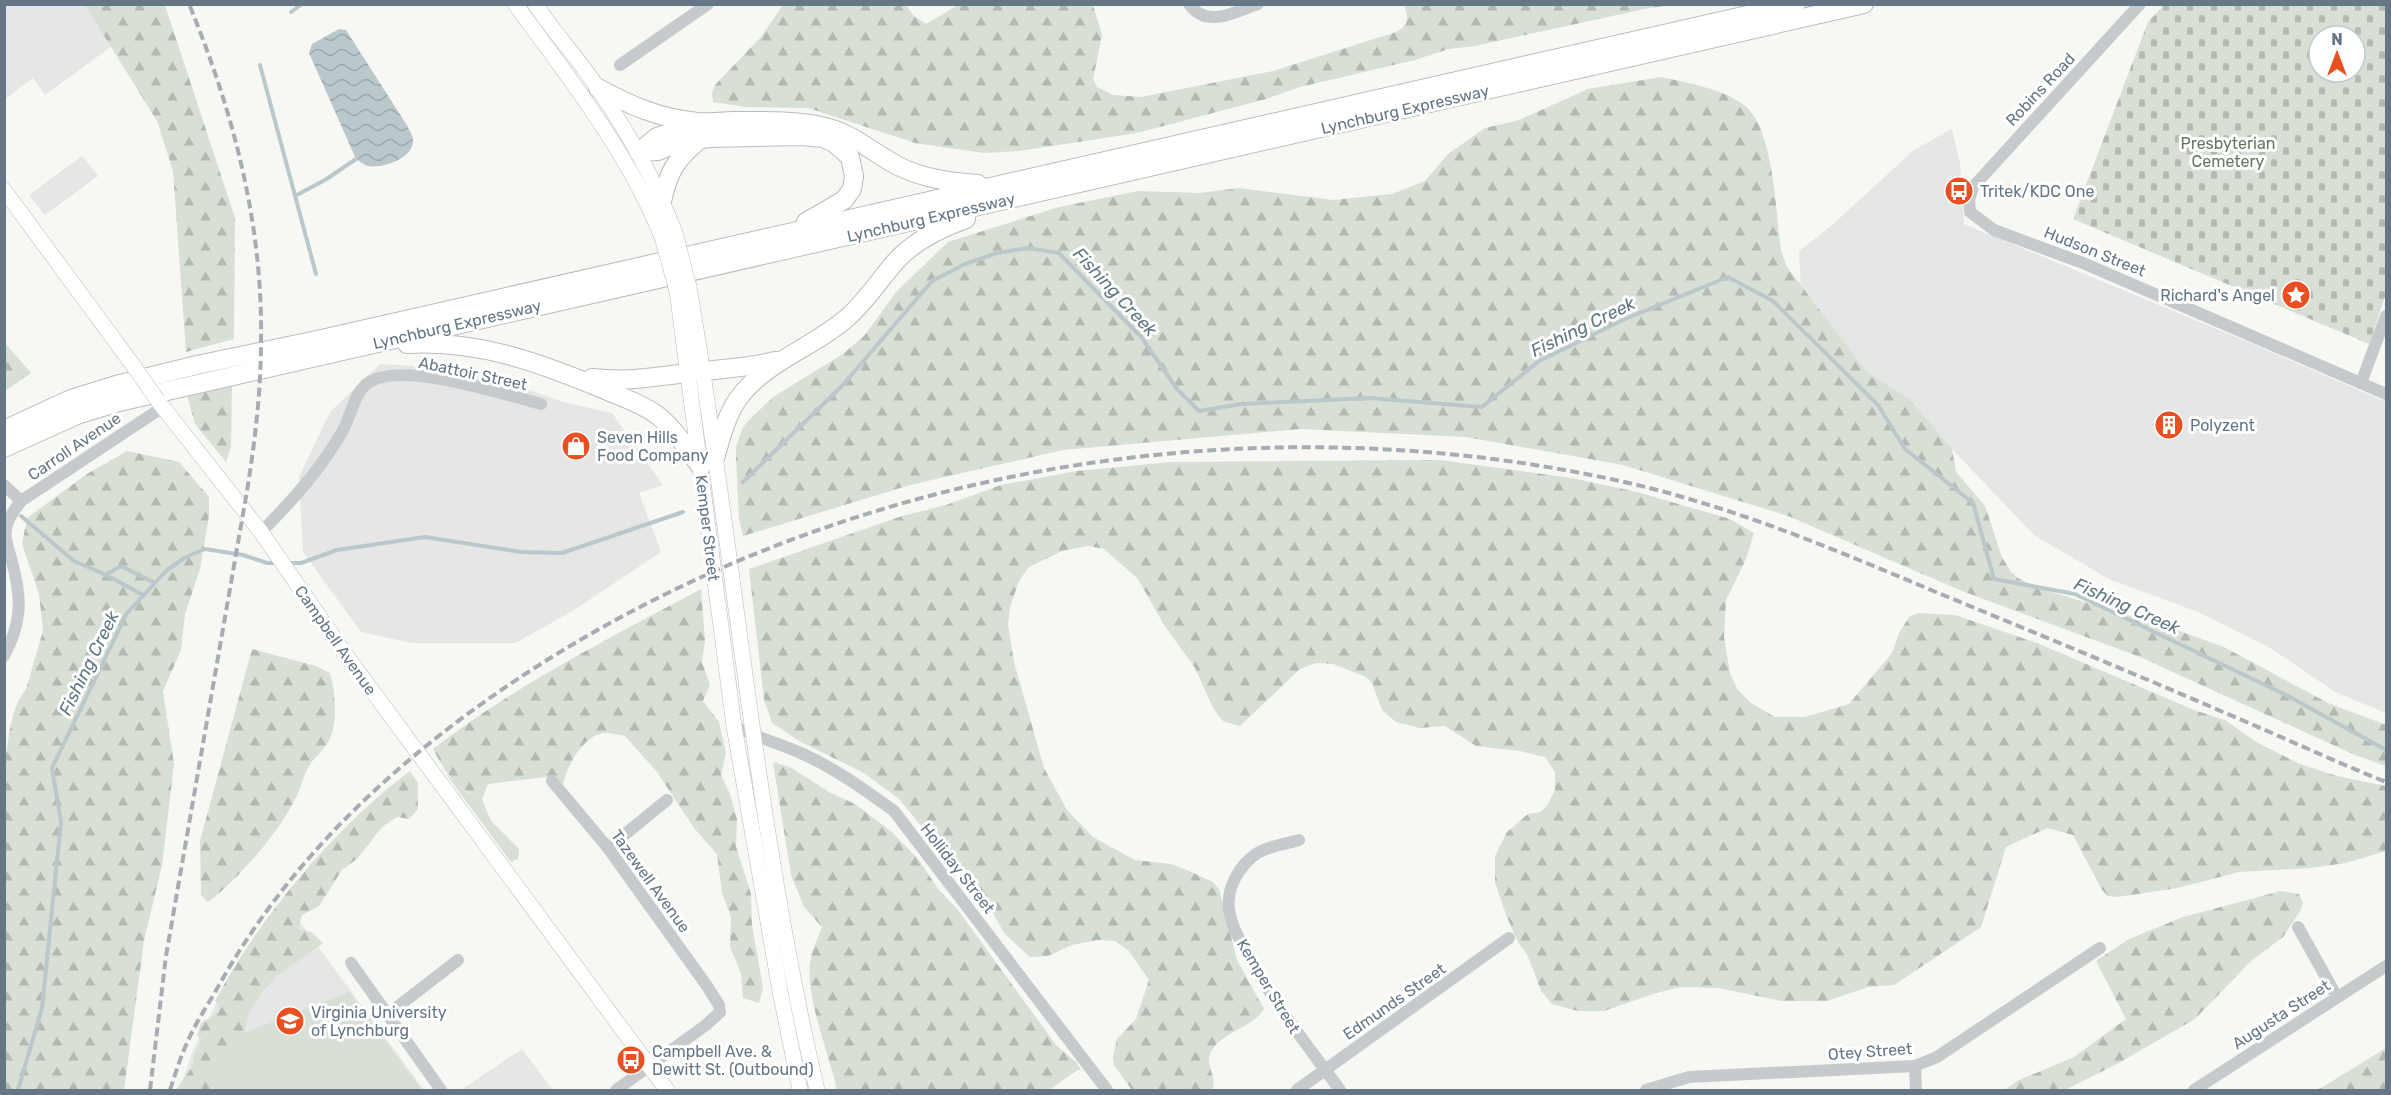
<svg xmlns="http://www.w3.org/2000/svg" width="2391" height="1095" font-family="Rubik,sans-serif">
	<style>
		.built { fill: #e5e6e5 }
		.grass { fill: #d8dfd4 }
		.forest { fill: url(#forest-firs) }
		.cemetery { fill: url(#cemetery-stones); fill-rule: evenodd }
		.water { fill: url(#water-waves) }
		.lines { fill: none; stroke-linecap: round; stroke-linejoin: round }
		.stream { stroke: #bbc8cb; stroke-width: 4 }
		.major-casing { stroke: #b7bbbf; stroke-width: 16 }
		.highway-casing { stroke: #b9bcbf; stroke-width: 20 }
		.minor { stroke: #c7cacd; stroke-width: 12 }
		.major { stroke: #fff; stroke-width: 15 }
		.highway { stroke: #fff; stroke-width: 18 }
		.rail { stroke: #a6acb2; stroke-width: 4; stroke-dasharray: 9 4.5; stroke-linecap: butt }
		.major-bridge-casing { stroke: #b7bbbf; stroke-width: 16; stroke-linecap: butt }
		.major-bridge { stroke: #fff; stroke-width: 15 }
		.labels { text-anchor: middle; stroke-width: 6; stroke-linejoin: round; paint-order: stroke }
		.street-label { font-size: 16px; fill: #657786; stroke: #fff }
		.park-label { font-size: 16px; fill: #657860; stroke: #fff }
		.poi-label { font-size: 16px; fill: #657786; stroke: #fff; text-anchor: start }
		.water-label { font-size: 18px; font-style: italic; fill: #607982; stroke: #fff }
	</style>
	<defs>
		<pattern id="forest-firs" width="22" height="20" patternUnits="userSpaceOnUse" patternTransform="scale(1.5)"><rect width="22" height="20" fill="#d8dfd4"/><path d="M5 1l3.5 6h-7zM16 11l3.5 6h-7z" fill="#b3bab2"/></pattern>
		<pattern id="cemetery-stones" width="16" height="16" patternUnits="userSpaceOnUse" patternTransform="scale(1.5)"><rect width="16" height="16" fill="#d8dfd4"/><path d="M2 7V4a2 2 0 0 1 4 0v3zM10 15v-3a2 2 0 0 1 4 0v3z" fill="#b3bab2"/></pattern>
		<pattern id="water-waves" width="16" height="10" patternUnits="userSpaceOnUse" patternTransform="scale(1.5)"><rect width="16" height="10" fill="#bbc8cb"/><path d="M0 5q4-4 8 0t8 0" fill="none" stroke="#9ca7aa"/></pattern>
	</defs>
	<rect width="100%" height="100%" fill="#f7f7f4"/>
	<g class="built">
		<path d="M5,5H93L112,46L45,95L33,78L5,99Z"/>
		<path d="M1952,129L1960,164L1964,224L2248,342L2386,402V713L2335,692L2269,647L2198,612L2109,579L2034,535L1952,449L1911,400L1867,372L1801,287L1799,251L1830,227L1914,150Z"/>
		<path d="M82,156L98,176L45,215L29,195Z"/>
		<path d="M380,364L470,369L563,402L612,413L663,485L639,493L661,552L571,612L515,643H412L361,632L303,552L299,477L330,412Z"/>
		<path d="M283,899L424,1090H179L194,1048L221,994Z"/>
		<path d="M522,1049L553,1090H461Z"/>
	</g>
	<g class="grass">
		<path d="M446,774L467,792L482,799L491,821L519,849L518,859L511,862Z"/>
		<path d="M349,992L422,1090H207L226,1040Z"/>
	</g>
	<g class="forest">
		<path d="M85,5H165L235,218L234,339L186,352L173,171L157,121Z"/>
		<path d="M783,5H906L914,16L926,24L958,5H1093L1102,35L1093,79L1097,87L1113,95L1141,97L1273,71L1396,32C1410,25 1408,17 1404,5H1675L1649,8L1475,46L1449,49L1415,60L1300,87L1266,99L1137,133L1019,151L984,153L915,143L808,108L746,107L713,102L712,93L715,85L761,37Z"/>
		<path d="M1661,77C1688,83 1721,88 1744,105C1774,127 1776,214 1781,251L1787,267L1867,372L1911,400L1952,449L1956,472L1985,506L2002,557L2011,572L2018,578L2035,587L2174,629L2224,647L2328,703L2386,725V766L2355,755L2140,657L1962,591L1788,516L1623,465L1466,437L1301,429L1063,450L910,485L743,536L739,519L736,457V447L742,429L748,421L773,397L843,354L864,336L897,291L948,242L1059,207L1138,191L1199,193L1239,188L1333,200L1392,194L1425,181L1448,154L1485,128L1519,120L1588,89Z"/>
		<path d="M4,342L31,373L5,391H4Z"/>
		<path d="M232,385L231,447L226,462L195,424L186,392Z"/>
		<path d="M127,451L179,462L209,497V516L200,569L185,614L181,650L163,691L174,764L162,865L144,941L124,1090H5V763C9,738 10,709 26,689L43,631L39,594L22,544L27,518L87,474Z"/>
		<path d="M1440,460L1572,478L1637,492L1730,519L1754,533L1746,559L1726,600L1724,637L1730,674L1738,690L1751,703L1775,717H1805L1849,704L1892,653L1900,631L1910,616L1918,613L1955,615L2037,643L2194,710L2225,720L2258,743L2300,764L2337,776L2386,786V851L2346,863L2311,868L2239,872L2178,888L2117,897L2108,896L2102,890L2073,835L2047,828L2006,847L1981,927L1894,985L1868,987L1827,1001H1781L1718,988L1681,987L1656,993L1604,1011H1578L1552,1004L1541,991L1527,954L1519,944L1506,915L1495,882V856L1507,832L1528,814L1540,812L1547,806L1555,790V772L1545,757L1520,751L1476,746L1445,726L1420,728L1396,722L1382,710L1372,683L1366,677L1333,664L1316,663L1300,669L1240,726L1223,721L1213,708L1195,668L1164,625L1138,579L1104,549L1088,546L1062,551L1029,567L1019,581L1010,607L1008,625L1014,662L1044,768L1067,810L1093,837L1135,860L1171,864L1189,871L1213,882L1219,889L1237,960L1264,1009C1252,1029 1219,1032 1210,1054C1205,1065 1218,1078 1212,1090H1132L1114,1065L1113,1057L1117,1039L1136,1019L1149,980L1129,951L1115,941L1097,940L1072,945L1048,956L1030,957L1004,933L987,902L958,869L951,854L927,833L899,799L864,773L801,742L772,723L764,699L749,569L902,516L946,505L1001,485L1077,471L1171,462Z"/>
		<path d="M701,589L705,640L702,662L710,685L703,701L719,722L726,753L721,775L730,794L737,819L736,846L751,894L752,925L763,988L759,1003L743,998L741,973L730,947L731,917L722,893L717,854L694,828L657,772L625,736C619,735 612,733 605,733C584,734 567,766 563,784L546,777L488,784L482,799C454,786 447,775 433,749C517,684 608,639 701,589Z"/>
		<path d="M252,649L316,666L330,673C335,691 337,715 332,733C329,745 318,754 311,763C303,775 300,792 292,805C274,838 237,880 208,902L201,895L200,841Z"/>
		<path d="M773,762L790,767L829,792L855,804L892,832L918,859L939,890L958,910L1056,1045L1077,1063L1081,1071L1079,1069L1049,1090H837C830,1056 803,992 811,958C813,948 818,937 822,927L804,907L791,875Z"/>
		<path d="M410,771L418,783V809L409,819L397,817L382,827L358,858L342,870L319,906L302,915L298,929L311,932L323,943L278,975L262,992L250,1011L243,1036L215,1072L211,1090H176L194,1064L193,1057L202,1039L197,1036L201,1023L219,1012V1006L215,1001C259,918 334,828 410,771Z"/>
		<path d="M2281,891L2299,894L2303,903L2300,911L2283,937L2251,961L2195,1019L2117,1064L2065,1090H2005L2017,1081L2074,1057L2126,1019L2096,961L2129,939L2183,917Z"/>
		<path d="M2386,1048V1090H2315L2321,1088Z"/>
	</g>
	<path class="cemetery" d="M2164,5H2386V294L2369,344L2073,219L2148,22ZM2319,36H2355V72H2319Z"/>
	<path class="water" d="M339,29L346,30L408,127C410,131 413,136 413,140C414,158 383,169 368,166C364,165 359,161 356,159L309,53L312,44Z"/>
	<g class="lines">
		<g class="stream">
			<path d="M291,12L302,4"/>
			<path d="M260,65L316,274"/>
			<path d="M295,196L325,180L356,159"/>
			<path d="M743,482L842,386L932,281L965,264L997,253L1028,248L1059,253L1142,338L1177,389L1199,411L1241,404L1369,398L1482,407L1539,361L1625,319L1728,277L1773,301L1878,405L1905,449L1973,503L1994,579L2075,594L2288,696L2386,750"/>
			<path d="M21,516L74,561L106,575L143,595"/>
			<path d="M289,563H301L337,550L425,537L521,552L562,553L683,512"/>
			<path d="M107,574L121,566L155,583"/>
			<path d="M18,1090L42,1008L61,822L52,768L127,613L167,570L186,557L205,549L243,555L267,563H278"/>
		</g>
		<g class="major-casing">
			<g id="major">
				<path d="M515,4C568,76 629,154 662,237"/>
				<path d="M535,4C555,34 580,60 599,90C631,137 654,179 675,233"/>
				<path d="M4,190L135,368"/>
				<path d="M689,287C735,554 755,826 817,1090"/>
				<path d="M677,291L734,726L780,991L800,1090"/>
				<path d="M158,401L261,532L348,658L667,1090"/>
			</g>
		</g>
		<g class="highway-casing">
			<g id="highway">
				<path d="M598,88C631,106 659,118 697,122C709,123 722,121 734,121C762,121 793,120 821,126C850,131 873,153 898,166C924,179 951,182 978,184"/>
				<path d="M639,152L658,151L683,141L710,138L802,136L823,138L834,143L850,157L854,176L852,189L844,200L806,222"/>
				<path d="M639,152L657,137L687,127"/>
				<path d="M662,201C669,171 675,160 699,140"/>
				<path d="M407,344C478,340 538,362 603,389C621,397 641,403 657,415C675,429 687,449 701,467"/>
				<path d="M592,378C630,382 651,377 688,373C718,369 746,368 775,361"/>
				<path d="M4,430L71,399L116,385L197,365L317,340L1796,4"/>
				<path d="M4,448L77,415L119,402L1864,4"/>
				<path d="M715,458C721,438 726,416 738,399C765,361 815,347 848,317C867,300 880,279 896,261C915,240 941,228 966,219"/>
			</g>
		</g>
		<g class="minor">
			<path d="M1189,4C1207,29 1234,12 1258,4"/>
			<path d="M2140,4L1973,187L1969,200L1970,212L1994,230L2083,263L2386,394"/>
			<path d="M620,65L708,4"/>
			<path d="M2361,383L2386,316"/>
			<path d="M4,485L21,501"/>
			<path d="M261,532C292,501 320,470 342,432C351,417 354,390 371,381C407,362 502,394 541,404"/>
			<path d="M4,656C22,623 22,598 12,562C9,550 3,537 7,525C9,516 16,508 21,501L163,407"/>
			<path d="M734,726C756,738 780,743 803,754C836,769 865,790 894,811L1107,1090"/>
			<path d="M552,781L608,848L707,986L719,1005L720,1012L706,1025L616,1090"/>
			<path d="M1299,840C1286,844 1267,846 1256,854C1240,865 1226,888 1229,909C1231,926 1240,940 1248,955C1274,1004 1308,1046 1340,1090"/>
			<path d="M608,848L667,800"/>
			<path d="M2298,927L2337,997"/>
			<path d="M351,963L441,1090"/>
			<path d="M387,1015L458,960"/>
			<path d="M1915,1066L1916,1090"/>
			<path d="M1297,1090L1509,938"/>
			<path d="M1646,1090L1689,1077L1915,1066L1937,1057L2100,948"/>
			<path d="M2194,1090L2386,966"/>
		</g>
		<use href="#major" class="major"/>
		<use href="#highway" class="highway"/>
		<g class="rail">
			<path d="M150,1090L166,956L247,491C255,441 261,392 261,341C263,224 233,111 189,4"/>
			<path d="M170,1090C175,1075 180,1058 187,1043C195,1024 207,1006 218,987C280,875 370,785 473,710C798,474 1229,395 1620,481C1728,505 1829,547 1931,590C2028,630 2126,670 2223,712C2278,735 2331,760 2386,782"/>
		</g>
		<g class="major-bridge-casing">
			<g id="major-bridge">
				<path d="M675,233L689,287"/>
				<path d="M662,237L677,291"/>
				<path d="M135,368L158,401"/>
			</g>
		</g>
		<use href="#major-bridge" class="major-bridge"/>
	</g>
	<defs>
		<g id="bus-disc" transform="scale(1.5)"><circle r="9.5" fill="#ea4f21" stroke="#fff"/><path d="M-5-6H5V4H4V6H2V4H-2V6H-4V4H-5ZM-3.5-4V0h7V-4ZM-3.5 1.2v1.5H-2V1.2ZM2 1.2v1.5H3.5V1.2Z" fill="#fff"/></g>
		<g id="sight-disc" transform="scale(1.5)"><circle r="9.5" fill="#ea4f21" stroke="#fff"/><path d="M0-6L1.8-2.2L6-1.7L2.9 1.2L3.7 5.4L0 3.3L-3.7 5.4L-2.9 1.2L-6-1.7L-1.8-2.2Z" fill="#fff"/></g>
		<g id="building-disc" transform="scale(1.5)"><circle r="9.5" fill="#ea4f21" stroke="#fff"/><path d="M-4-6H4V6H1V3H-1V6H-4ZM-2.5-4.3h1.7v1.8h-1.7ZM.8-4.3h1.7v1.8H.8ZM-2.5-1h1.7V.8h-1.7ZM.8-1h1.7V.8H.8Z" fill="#fff"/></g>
		<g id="shop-disc" transform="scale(1.5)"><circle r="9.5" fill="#ea4f21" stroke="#fff"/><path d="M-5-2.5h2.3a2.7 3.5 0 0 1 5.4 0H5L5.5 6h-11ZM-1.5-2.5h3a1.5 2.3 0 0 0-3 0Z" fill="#fff"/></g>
		<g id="university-disc" transform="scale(1.5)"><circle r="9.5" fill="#ea4f21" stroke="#fff"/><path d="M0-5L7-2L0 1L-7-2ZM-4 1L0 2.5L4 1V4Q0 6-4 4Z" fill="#fff"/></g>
	</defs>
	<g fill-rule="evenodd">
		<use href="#bus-disc" x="1959" y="191"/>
		<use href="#sight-disc" x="2296" y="295"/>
		<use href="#building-disc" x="2169" y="425"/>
		<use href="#shop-disc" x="576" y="446"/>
		<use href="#university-disc" x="290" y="1021"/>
		<use href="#bus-disc" x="631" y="1060"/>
	</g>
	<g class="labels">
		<g class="street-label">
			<text transform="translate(2040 89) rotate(-47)" y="6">Robins Road</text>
			<text transform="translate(1405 109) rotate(-13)" y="6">Lynchburg Expressway</text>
			<text transform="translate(931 217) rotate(-13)" y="6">Lynchburg Expressway</text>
			<text transform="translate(2095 251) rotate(22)" y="6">Hudson Street</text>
			<text transform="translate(457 324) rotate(-13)" y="6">Lynchburg Expressway</text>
			<text transform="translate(473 373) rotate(12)" y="6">Abattoir Street</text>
			<text transform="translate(74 446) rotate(-34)" y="6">Carroll Avenue</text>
			<text transform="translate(708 528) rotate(83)" y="6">Kemper Street</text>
			<text transform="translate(336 640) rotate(55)" y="6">Campbell Avenue</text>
			<text transform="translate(958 868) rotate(52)" y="6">Holliday Street</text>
			<text transform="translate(651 881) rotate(54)" y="6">Tazewell Avenue</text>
			<text transform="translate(1269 986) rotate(59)" y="6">Kemper Street</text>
			<text transform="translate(1394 1001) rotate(-35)" y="6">Edmunds Street</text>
			<text transform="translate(2281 1014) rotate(-33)" y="6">Augusta Street</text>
			<text transform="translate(1870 1051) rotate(-4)" y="6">Otey Street</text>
		</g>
		<g class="park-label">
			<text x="2228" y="149">Presbyterian<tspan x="2228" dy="18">Cemetery</tspan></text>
		</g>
		<g class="poi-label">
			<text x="1980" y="197">Tritek/KDC One</text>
			<text x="2275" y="301" text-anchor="end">Richard's Angel</text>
			<text x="2190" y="431">Polyzent</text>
			<text x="597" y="443">Seven Hills<tspan x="597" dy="18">Food Company</tspan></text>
			<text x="311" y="1018">Virginia University<tspan x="311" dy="18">of Lynchburg</tspan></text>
			<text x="652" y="1057">Campbell Ave. &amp;<tspan x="652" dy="18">Dewitt St. (Outbound)</tspan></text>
		</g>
		<g class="water-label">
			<text transform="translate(1115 292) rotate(47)" y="6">Fishing Creek</text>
			<text transform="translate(1583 327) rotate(-26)" y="6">Fishing Creek</text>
			<text transform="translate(2127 606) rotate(24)" y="6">Fishing Creek</text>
			<text transform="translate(89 663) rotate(-64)" y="6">Fishing Creek</text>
		</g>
	</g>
	<rect width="2391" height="1095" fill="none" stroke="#657786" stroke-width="12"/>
	<g transform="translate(2337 54)"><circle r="28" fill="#ffffff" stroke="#c1c9cf" stroke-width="1.5"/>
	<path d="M0-4.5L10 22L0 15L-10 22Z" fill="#ea4f21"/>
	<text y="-9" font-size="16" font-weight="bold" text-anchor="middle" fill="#657786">N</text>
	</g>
</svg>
